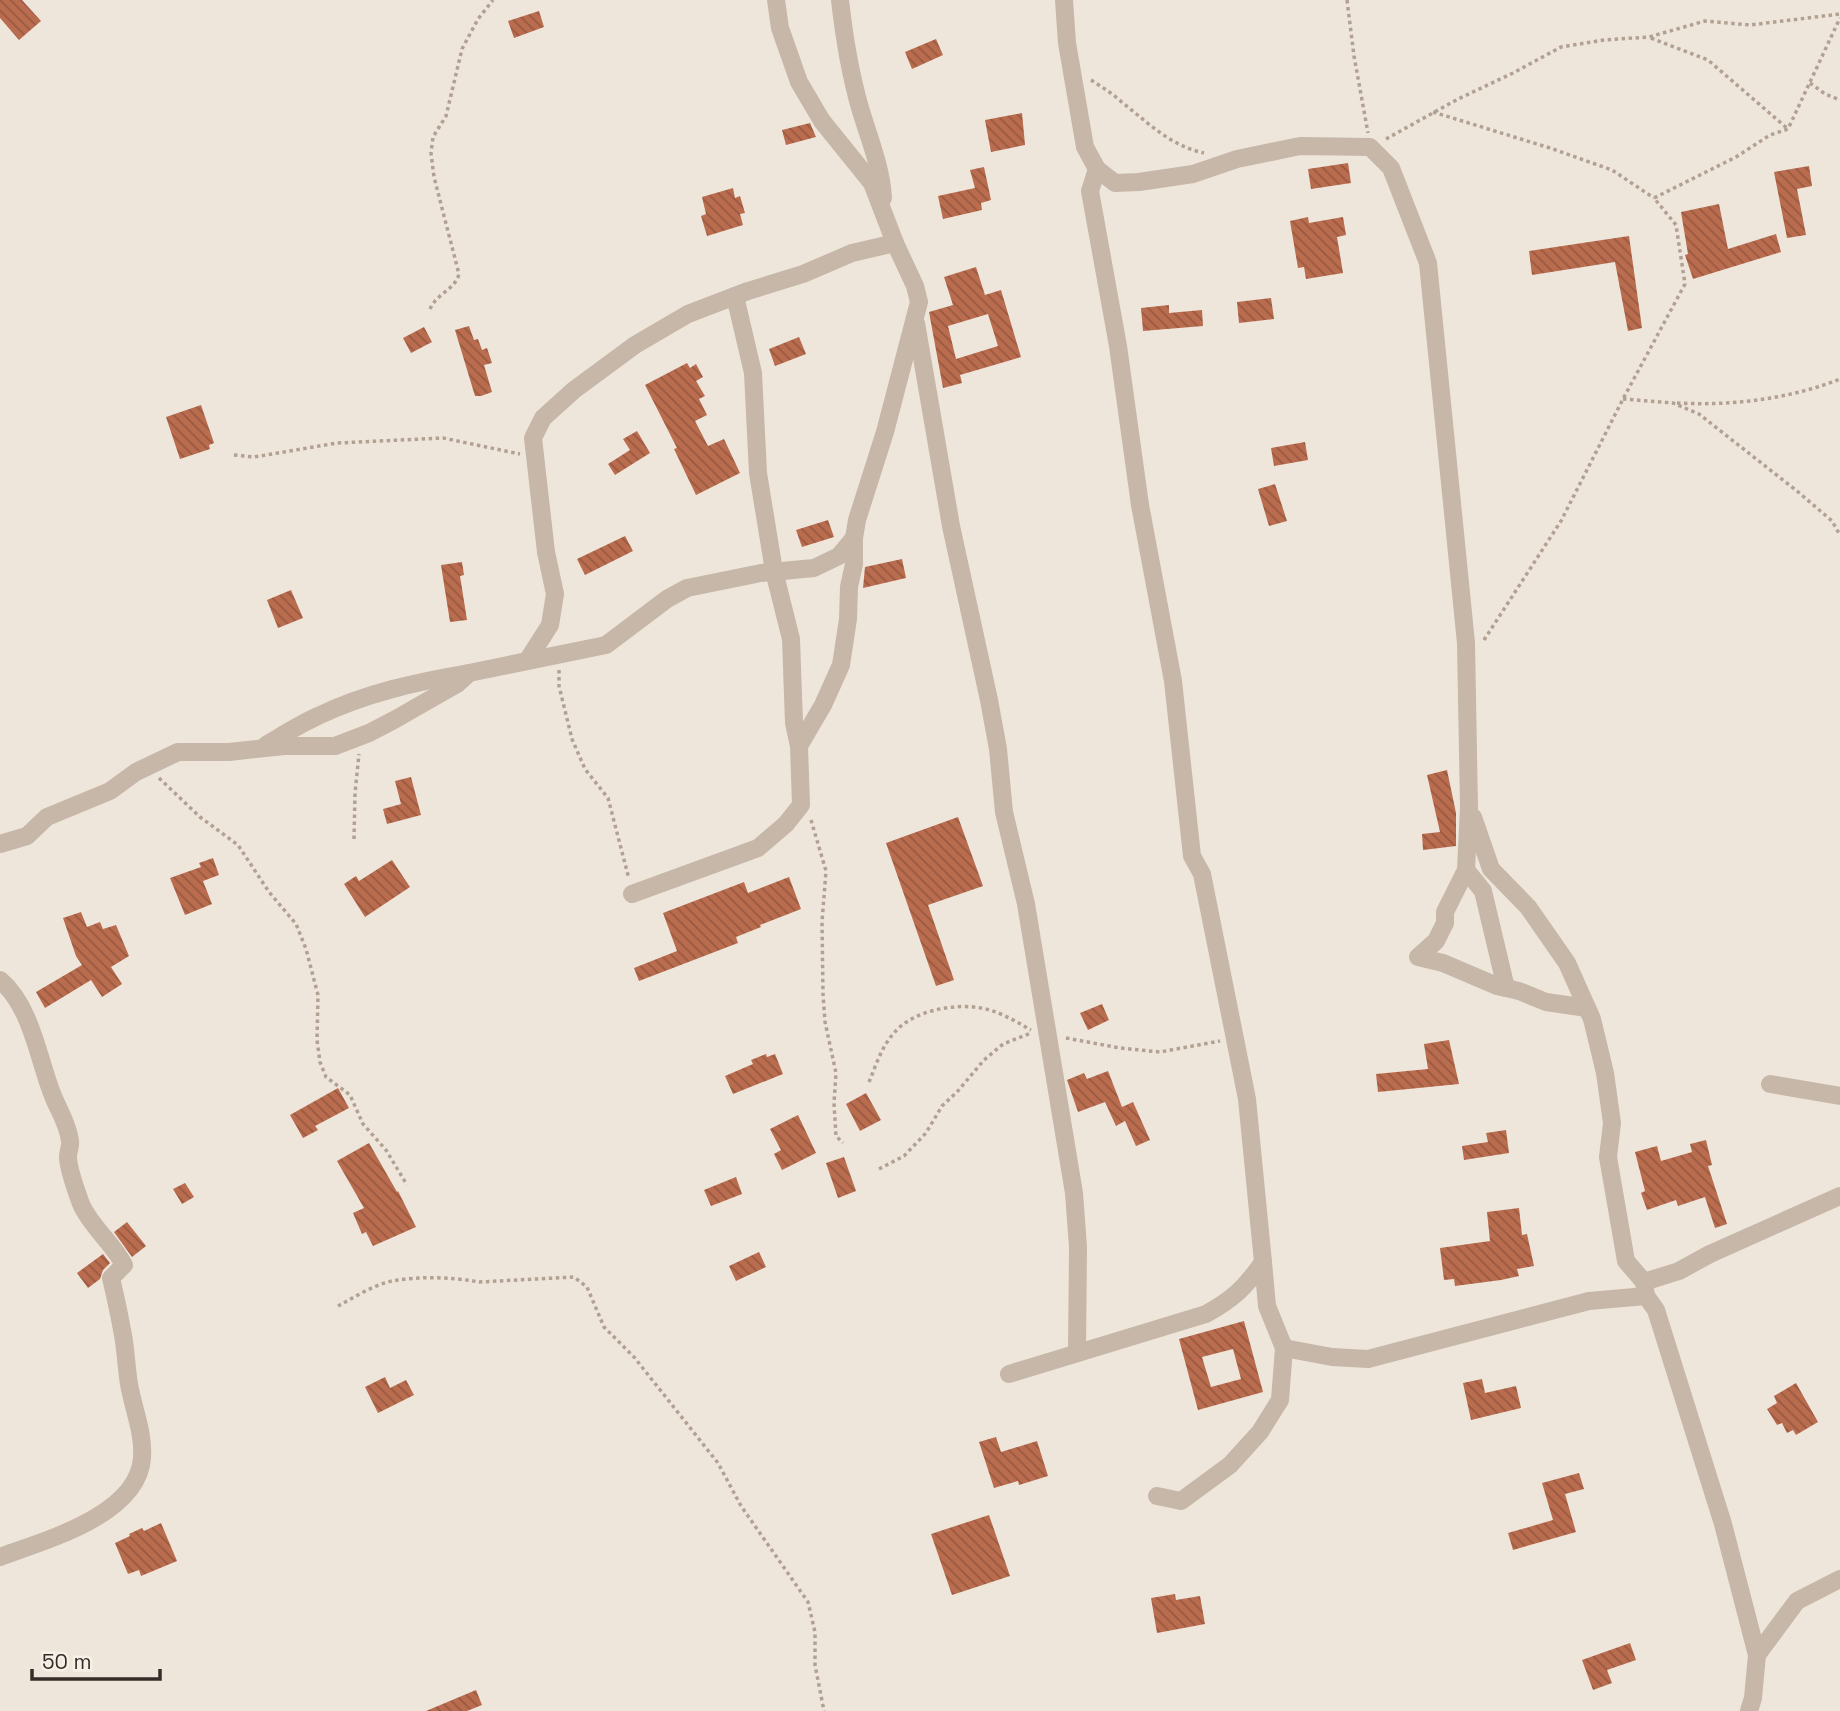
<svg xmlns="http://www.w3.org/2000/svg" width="1840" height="1711" font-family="'Space Grotesk',sans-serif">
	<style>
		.building { fill: url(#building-back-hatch); fill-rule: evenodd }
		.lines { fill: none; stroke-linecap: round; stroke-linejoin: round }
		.path { stroke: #b2a193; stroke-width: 3.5; stroke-dasharray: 3.5 3.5; stroke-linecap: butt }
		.minor { stroke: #c6b7a8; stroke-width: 18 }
	</style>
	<defs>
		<pattern id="building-back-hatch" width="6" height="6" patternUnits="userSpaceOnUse" patternTransform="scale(1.75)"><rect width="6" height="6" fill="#ba6c4e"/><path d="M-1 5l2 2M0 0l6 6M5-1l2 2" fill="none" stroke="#985941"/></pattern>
	</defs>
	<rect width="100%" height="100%" fill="#efe6db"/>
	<g class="building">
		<path d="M0,0H22L41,21L19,40L0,18Z"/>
		<path d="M539,11L544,27L514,38L508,21Z"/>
		<path d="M936,39L943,55L912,69L905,52Z"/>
		<path d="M1022,113L1025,145L991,152L985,120Z"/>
		<path d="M810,123L816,137L786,145L782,130Z"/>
		<path d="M1348,163L1351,183L1311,189L1308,169Z"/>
		<path d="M1809,166L1812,186L1797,189L1806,235L1787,238L1774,172Z"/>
		<path d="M984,167L991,200L981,203L982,210L943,219L938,196L975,188L970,170Z"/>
		<path d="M733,188L735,198L740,196L745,213L740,214L743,225L707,236L701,216L706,214L702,197Z"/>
		<path d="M1719,204L1728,249L1776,234L1781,252L1693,279L1685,255L1688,254L1681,212Z"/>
		<path d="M1308,217L1309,223L1343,217L1346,235L1337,237L1343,273L1306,279L1304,267L1298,268L1290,221Z"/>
		<path d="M1629,236L1642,328L1628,331L1615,262L1532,275L1529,251Z"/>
		<path d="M976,267L985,295L1001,290L1021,357L960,375L962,383L943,388L929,312L953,305L944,277ZM988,314L998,346L956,359L948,326Z"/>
		<path d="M1271,298L1274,319L1239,323L1237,302Z"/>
		<path d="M1169,305V313L1202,310L1203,326L1143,331L1141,308Z"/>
		<path d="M469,326L474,340L478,339L482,350L487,348L492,363L484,365L492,392L481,396H475L455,330Z"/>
		<path d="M424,327L432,342L411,353L403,338Z"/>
		<path d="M799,337L806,354L775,366L769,349Z"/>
		<path d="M687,363L690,368L696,364L703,377L696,381L705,396L699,399L707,415L695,421L708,446L724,439L740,473L696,495L674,449L677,448L645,385Z"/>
		<path d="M201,405L214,443L209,445L210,449L180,459L166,417Z"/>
		<path d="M637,431L650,453L615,475L608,464L630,450L623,439Z"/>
		<path d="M1305,442L1308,460L1274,466L1271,448Z"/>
		<path d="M1275,484L1287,521L1269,526L1258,489Z"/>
		<path d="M828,520L834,537L802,547L796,530Z"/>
		<path d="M625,536L633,551L585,575L577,559Z"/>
		<path d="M902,559L906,578L863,588L865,567Z"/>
		<path d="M462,562L464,575L460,576L467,620L450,622L441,565Z"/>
		<path d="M291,590L303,618L278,628L267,600Z"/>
		<path d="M1447,770L1456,813V846L1423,850L1422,834L1440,832L1427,775Z"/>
		<path d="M411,777L421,815L387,824L383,809L401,804L395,781Z"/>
		<path d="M958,817L983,886L928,905L954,980L936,986L886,843Z"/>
		<path d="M213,858L219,875L203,881L212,904L185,915L170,878L201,867L199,863Z"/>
		<path d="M392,860L410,887L365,917L344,884L356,876L359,881Z"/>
		<path d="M789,877L801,909L760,925L761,927L736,937L738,943L639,981L634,968L677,951L663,913L744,882L748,893Z"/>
		<path d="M81,912L87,927L100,922L103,929L116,925L129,956L111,967L122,984L102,997L91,980L45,1008L36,992L82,965L76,956L63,918Z"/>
		<path d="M1102,1004L1109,1020L1088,1030L1080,1013Z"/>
		<path d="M1449,1040L1459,1084L1378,1092L1376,1074L1428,1069L1424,1044Z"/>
		<path d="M766,1054L767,1057L775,1054L783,1074L733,1094L725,1076L753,1064L751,1060Z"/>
		<path d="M1108,1071L1122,1107L1133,1102L1150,1140L1136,1146L1125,1121L1116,1126L1105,1102L1078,1112L1067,1080L1084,1073L1087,1079Z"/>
		<path d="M338,1088L349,1108L315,1126L318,1130L303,1138L290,1115Z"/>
		<path d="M866,1093L881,1120L860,1131L846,1104Z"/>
		<path d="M798,1115L816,1153L782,1170L774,1154L781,1150L770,1129Z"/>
		<path d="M1506,1130L1509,1153L1464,1160L1462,1146L1488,1142L1486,1133Z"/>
		<path d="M1706,1140L1712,1165L1708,1166L1727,1224L1715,1228L1705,1197L1678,1206L1676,1200L1647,1210L1641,1193L1645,1191L1635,1152L1657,1146L1661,1161L1692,1152L1690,1144Z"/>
		<path d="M369,1143L397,1192L398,1191L416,1227L373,1246L366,1232L362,1234L353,1213L364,1208L337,1161Z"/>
		<path d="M844,1157L856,1191L838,1198L826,1163Z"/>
		<path d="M736,1177L742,1194L711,1206L704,1190Z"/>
		<path d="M185,1183L194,1197L182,1204L173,1189Z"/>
		<path d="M1519,1208L1522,1235L1527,1234L1534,1266L1517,1269L1519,1276L1501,1280L1455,1286L1454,1279L1444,1280L1440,1248L1490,1241L1487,1212Z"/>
		<path d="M127,1222L146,1246L132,1257L114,1232Z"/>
		<path d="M759,1252L766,1267L736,1281L729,1266Z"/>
		<path d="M103,1254L110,1263L103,1270L100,1279L88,1288L77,1273Z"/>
		<path d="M1244,1321L1263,1392L1198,1410L1179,1339ZM1233,1349L1241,1379L1211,1387L1202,1357Z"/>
		<path d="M385,1377L390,1388L406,1380L414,1395L378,1413L365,1387Z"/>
		<path d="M1482,1379L1485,1393L1516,1386L1521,1408L1471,1420L1463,1383Z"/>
		<path d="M1796,1383L1818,1422L1796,1435L1793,1430L1787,1433L1782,1423L1777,1425L1767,1409L1777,1403L1774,1396Z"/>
		<path d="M996,1437L1001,1452L1037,1441L1048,1476L1019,1485L1018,1481L994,1488L979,1442Z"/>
		<path d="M1579,1473L1584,1489L1565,1494L1576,1532L1513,1550L1508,1533L1553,1520L1542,1483Z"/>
		<path d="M989,1515L1010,1576L952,1595L931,1534Z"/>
		<path d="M161,1523L177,1561L141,1576L139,1570L128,1574L115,1543L130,1536L129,1534L142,1528L144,1531Z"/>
		<path d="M1175,1594L1176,1600L1200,1596L1205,1624L1157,1633L1151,1598Z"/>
		<path d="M1630,1643L1636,1660L1607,1670L1612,1683L1593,1690L1582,1660Z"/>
		<path d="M476,1690L482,1705L467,1711H426Z"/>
	</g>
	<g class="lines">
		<g class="path">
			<path d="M1347,0L1354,56L1368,133"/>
			<path d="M1651,38L1708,60L1788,129"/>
			<path d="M1091,80C1102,87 1113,94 1123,103C1148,123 1171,146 1204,153"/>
			<path d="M1810,83L1825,94L1840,100"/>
			<path d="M1433,112L1550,148L1612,170L1654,198"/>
			<path d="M1386,139L1458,99L1513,73L1561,47L1604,40L1649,37L1705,21L1750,25L1840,14"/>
			<path d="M430,309C437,293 455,290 459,274L434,177L431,153L433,137L446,116L462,49L478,19L493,0"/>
			<path d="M1623,399L1673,403L1699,414L1797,491L1832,521L1840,535"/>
			<path d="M1677,403C1731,406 1790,399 1840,379"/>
			<path d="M234,455L254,457L337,443L443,438L520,454"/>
			<path d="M1484,640L1561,521L1623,399L1685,284L1676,225L1654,198L1736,157L1770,135L1788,129L1840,18"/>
			<path d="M559,670V686L572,739L585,769L608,798L629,879"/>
			<path d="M159,778L200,817L238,845L269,892L296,924L306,949L318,995L317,1040L320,1062L326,1077L350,1095L363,1124L386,1150L407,1185"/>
			<path d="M811,820L826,871L822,922L823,994L825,1022L836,1073L834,1103L836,1136L843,1143"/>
			<path d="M354,839L355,793L359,754"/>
			<path d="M1066,1038L1120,1048L1160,1052L1220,1041"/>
			<path d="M869,1082C876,1065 882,1046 894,1033C912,1011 953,1003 981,1008C999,1011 1015,1021 1031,1030"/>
			<path d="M879,1169L904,1156L926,1133L942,1106L957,1092L984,1060L1003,1044L1031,1033"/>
			<path d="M338,1306C355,1297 373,1285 392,1281C419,1276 452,1277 479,1282L574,1277L587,1287L604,1327L634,1357L718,1463L741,1506L808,1602L815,1632V1665L824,1711"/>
		</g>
		<g class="minor">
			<path d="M840,0C844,36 850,73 860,108C869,138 881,166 883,198"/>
			<path d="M1064,0L1067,43L1085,147L1097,169L1115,183L1139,182L1193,174L1237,159L1300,146L1370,147L1391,168L1428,263L1466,643L1469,807L1466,870L1445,912V923L1436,941L1418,957L1443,963L1497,986L1519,991L1546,1002L1587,1008"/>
			<path d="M735,296L753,373L758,473L774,571L791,639L794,723L799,746"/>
			<path d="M916,323L951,526L989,700L998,749L1004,812L1026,904L1074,1193L1078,1247L1077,1353"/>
			<path d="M527,661L550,625L555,594L546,552L533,438L543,418L574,390L635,345L688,314L748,291L803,274L852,253L895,243"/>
			<path d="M266,745C283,735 300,724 318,716C366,693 416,682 469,673"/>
			<path d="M1473,817L1491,869L1528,907L1567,963L1592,1019L1605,1073L1612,1123L1608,1157L1626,1261L1644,1282L1679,1271L1710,1254L1840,1196"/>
			<path d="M0,844L27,836L47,817L110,791L136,772L178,752H229L284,746H335L369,733L394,720L457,684L469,673L606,645L667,599L687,588L761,573L814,568L839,556L854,538"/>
			<path d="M1466,870L1483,891L1506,988"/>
			<path d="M632,894L758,848L786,824L801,805L799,746L823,705L841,665L848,619L849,587L854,564V538L857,520L885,432L919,302L915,286L895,243L872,183L822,121L799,82L780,28L776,0"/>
			<path d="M0,980C32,1007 38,1059 53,1096C59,1111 68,1124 70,1141C71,1146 68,1151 68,1157C68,1167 77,1193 81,1204C91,1227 113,1243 124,1265L111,1278C115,1295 119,1313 122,1330C126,1348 126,1366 129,1384C133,1408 144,1433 142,1458C138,1515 46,1540 0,1557"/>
			<path d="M1770,1084L1840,1096"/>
			<path d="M1644,1282L1646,1296L1656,1310L1723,1524L1757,1655L1753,1698L1749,1711"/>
			<path d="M1284,1348L1332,1357L1368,1359L1589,1301L1646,1296"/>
			<path d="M1009,1374L1206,1314C1233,1299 1245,1288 1263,1262L1247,1099L1202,874L1192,856L1173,681L1140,505L1118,346L1090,191L1097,169"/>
			<path d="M1157,1496L1181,1501L1230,1465L1260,1432L1280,1400L1284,1348L1267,1306L1263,1262"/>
			<path d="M1757,1655L1797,1601L1840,1579"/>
		</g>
	</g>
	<path d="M32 1669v10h128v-10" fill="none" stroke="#342c28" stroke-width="3.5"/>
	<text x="42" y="1669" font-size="21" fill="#342c28" stroke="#f7f0e7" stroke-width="5" paint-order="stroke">50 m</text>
</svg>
